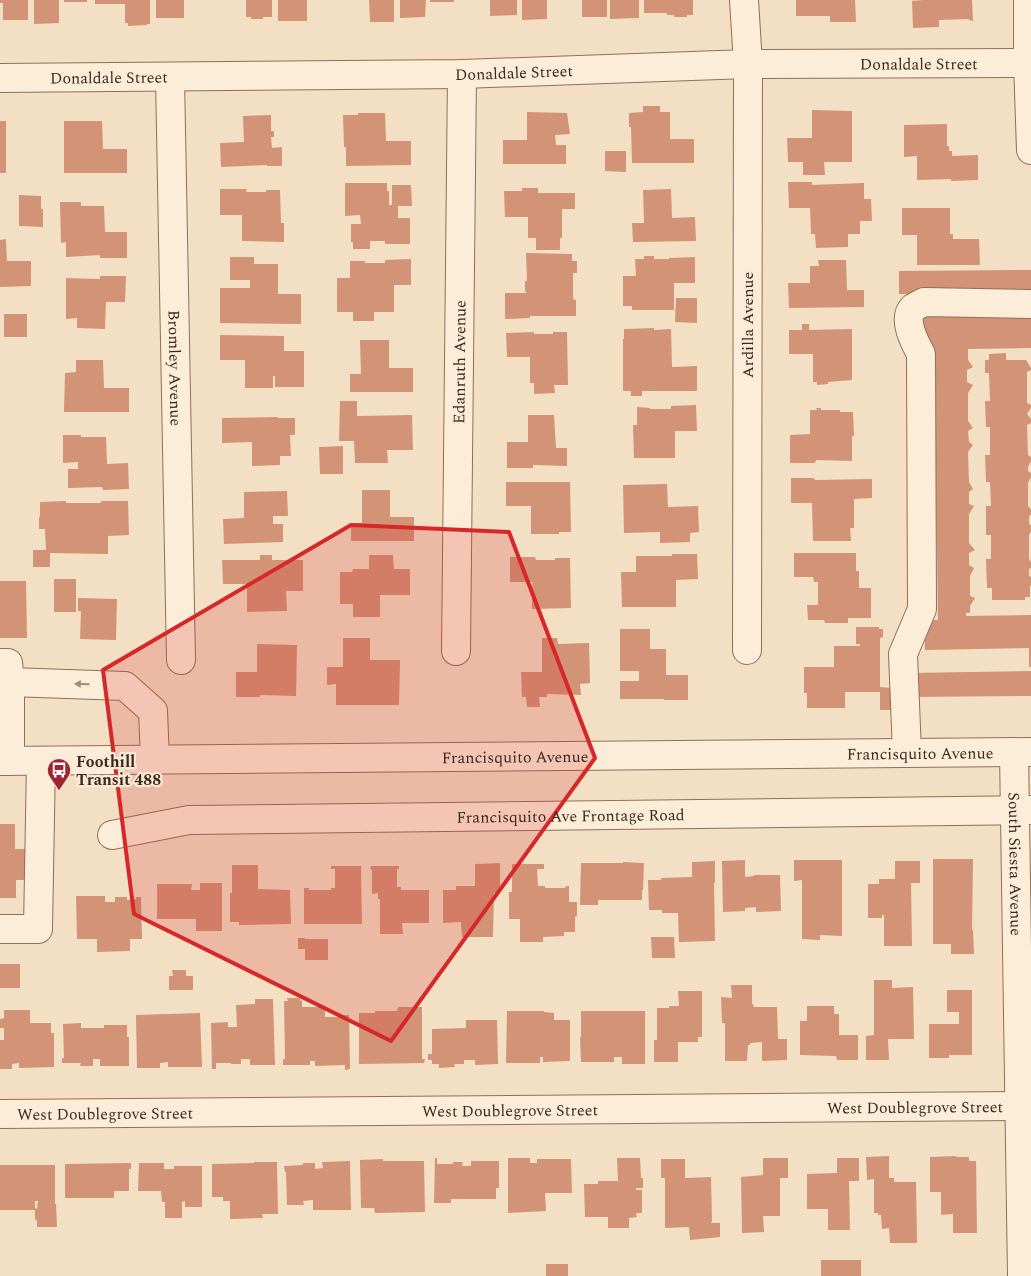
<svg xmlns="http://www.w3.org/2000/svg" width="1031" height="1276" font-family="Spectral,serif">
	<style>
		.building { fill: #d39377 }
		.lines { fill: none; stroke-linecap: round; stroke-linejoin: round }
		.minor-casing { stroke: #8f6f59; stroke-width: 30 }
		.minor { stroke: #fcedd9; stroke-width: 28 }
		.oneway { fill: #9d8b7c }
		.marked { fill: #d62828; fill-opacity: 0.2; stroke: #d62828; stroke-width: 4; stroke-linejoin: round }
		.labels { text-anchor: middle; stroke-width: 4.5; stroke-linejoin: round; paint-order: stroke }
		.street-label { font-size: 16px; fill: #3e291e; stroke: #f9ead5 }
		.poi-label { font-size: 16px; font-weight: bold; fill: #3e291e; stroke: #f9ead5; text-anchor: start }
	</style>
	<rect width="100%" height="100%" fill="#f2dfc4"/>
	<g class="building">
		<path d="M0,0H28V20H3V3H0Z"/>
		<path d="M34,0H59V23L34,24Z"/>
		<rect x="64" y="0" width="23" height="2"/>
		<path d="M95,0H150V24H147V25L128,26V23H125V4H95Z"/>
		<rect x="156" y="0" width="28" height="18"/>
		<path d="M246,0H272V17H263V19H251V17H246Z"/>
		<rect x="278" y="0" width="29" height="21"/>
		<path d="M369,0H394V22H370Z"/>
		<path d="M400,0H426L425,17L400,18Z"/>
		<rect x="430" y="0" width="24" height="2"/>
		<path d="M490,0H517V15L490,16Z"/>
		<path d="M522,0H547V19L522,20Z"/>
		<rect x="582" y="0" width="25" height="17"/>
		<path d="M610,0H639V18L610,19Z"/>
		<path d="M644,0H693V15H687V17H674V15H667V13H644Z"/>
		<path d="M796,0H855L856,22H830V16H796Z"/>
		<path d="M923,0H972L973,21L969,20V19L939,20V27L913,28L912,1Z"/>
		<path d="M643,106H660V112H670V139H694V163H632L631,127H629V113L643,112Z"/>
		<path d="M812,110L852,111V162H824L825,175H803V162H788L787,138H812Z"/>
		<path d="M527,112L567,113L570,134L555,135L556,145H566V164H503V140H527Z"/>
		<path d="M358,113H385L386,141H411V165L346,166V147H344L343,115H358Z"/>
		<path d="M271,115V131H274V137H271L272,148L282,147V166H267V165L221,167L220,143L244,142L243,116Z"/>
		<rect x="0" y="121" width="6" height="52"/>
		<path d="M64,121H102L103,149H127V173H64Z"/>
		<path d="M947,124V146H949V151H952V156L978,155V180L951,181V179L917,180V156L904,157V125Z"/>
		<path d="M605,151H626V172L605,171Z"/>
		<path d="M788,182H812V185L864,183V199H871L872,221H860V234H848V247L816,248L815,234H811L810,208H789Z"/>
		<path d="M345,183H387V191H389V205H392V185H411L412,206H398V218H410V244H385V241H370V249H353V242H351V224H361L360,215L345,216Z"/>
		<path d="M522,188H538V193H575V209H562V238H560V250H536V238H528V217H505L504,191H522Z"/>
		<path d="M220,189H247L246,192H266V190H280L281,223H284V242L242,241V215H220Z"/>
		<path d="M671,189L672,218L695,217L696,241L633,242L632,223H644L643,190Z"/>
		<path d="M19,195L41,196V209H43V227L19,226Z"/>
		<path d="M60,202H81V206H104L105,232H127V258H100V255L66,257V242L61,243Z"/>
		<path d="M902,208H950V234H953V239H979L980,265H917V235H902Z"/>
		<path d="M6,239L7,261H31V286L0,287V240Z"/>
		<path d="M526,253L572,254V261H577V273H573V299L576,300V316H530V318L505,319V293H527L525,291V281H527Z"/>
		<path d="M644,256H654V259H669V258L695,257V283H674V310H632V306H623V276H636L635,259H644Z"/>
		<path d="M230,257H254V264H278V294H301V324L220,323V288H250V280H230Z"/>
		<path d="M411,259V285H394V312H374V321H353V312H337V278H350V261H365V263H385V260Z"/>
		<path d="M818,260H846L847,290H864V307L789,308L788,283H810V266H819Z"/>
		<path d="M1031,270V292L899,294V271Z"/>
		<path d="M100,276H126L125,302H106L105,329L77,328V318L66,319V278L100,279Z"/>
		<path d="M676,298H697V323L675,322Z"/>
		<rect x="4" y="314" width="23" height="23"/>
		<path d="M1031,316V348L968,349V360L973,367L967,370V382L973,385L968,393V421L973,428L968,431L969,442L973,445L968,452L969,482L973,489L969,492V504L974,506L969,514V543L975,550L969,553V565L974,568L970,576V596L975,598L970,606V613H966V616L1031,615V667H1029V648L925,650L924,620H938L934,346H921V317Z"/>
		<path d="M802,324H809V330L852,329V380L828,382V384L817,385V382H813V354H789V330H802Z"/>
		<path d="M654,328V330L671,329L672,367L697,366V391H642V396H631V391H623V339H624V329Z"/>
		<path d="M534,332V334H553V332H567L568,385H554L555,393L534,394V383H530V357H507L506,333Z"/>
		<path d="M220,335L284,336V351H304V387H275V376H273V388H245V360H220Z"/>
		<path d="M360,340H389V368H413V392H350V374H361Z"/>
		<path d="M1006,353V360H1026L1031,368V370L1027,372V403L1031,405V408L1027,414L1031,419V423L1027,425L1028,455L1031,457V461L1028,467V471L1031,473V477L1028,483V506L1031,509V515L1029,516V524L1031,525V531L1029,535V559L1031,562V568L1029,569V576L1031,577V585L1030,587V597H1025V600H992V588H987L986,559H991V535H986V506H991L990,482H986L985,455H990V427H986L985,401H990L989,373H985V360H989V354Z"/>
		<path d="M76,360H103L104,388H129V412H64L65,373L76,372Z"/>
		<path d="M340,401H357V416L412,415L413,450H387L388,463H355L354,441H339Z"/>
		<path d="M696,405L697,431H675V458H634L633,425H637V407L650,408V409H671V406Z"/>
		<path d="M816,408H821V410H840V412H853L854,436H852V461L816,460L815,463H790V435L810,434V410H817Z"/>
		<path d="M528,415H554L556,448H567V466L533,465V468H507V442H528Z"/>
		<path d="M278,417V418H295V435H290L291,456H280V465L252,466V442L222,443V418Z"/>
		<path d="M63,435H81V437H106L107,464L128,463L129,489L103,490L102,487L68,488V469H78V462L63,463Z"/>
		<path d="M343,446V474H320L319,447Z"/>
		<path d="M791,478H814L815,480L872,479V498L854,499V528H850L851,541H813L812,503H791Z"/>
		<path d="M506,482H570L571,532H559V534H531V506H506Z"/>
		<path d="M667,484L668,507L698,506L699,532L690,533V542L660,543V532L624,533L623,485Z"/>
		<path d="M362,490H390V517H414V541H351V523H362Z"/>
		<path d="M287,491L288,516H273V524H283V542L224,544L223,519L244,518V492Z"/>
		<path d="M66,501V503H101V501H128L129,535L108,536V554L50,553V567H33V550H46L45,529H39V517H40V502Z"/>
		<path d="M794,553H856V571H859V588H871V618H848V623H825L824,620H808L807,605H818V582H814L813,577H794Z"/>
		<path d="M672,554H697L698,579L676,580V607H622L621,572H636V556H672Z"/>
		<path d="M260,555H272V560H303V591H286L287,611L247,612V584H223L222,560H260Z"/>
		<path d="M369,555H393L394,569H410V595H380V617H353V604H340V572H352L353,569H369Z"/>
		<path d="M510,557H535L536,560H555V558H570L571,608L532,609V582H510Z"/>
		<rect x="54" y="579" width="22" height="33"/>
		<path d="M0,581H26L27,638H0Z"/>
		<path d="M78,598L117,599L116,640L80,639L81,611H78Z"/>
		<path d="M856,627H879V629H883V637L880,638V687L892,688V710H880V692H845V708H807V693H804V667H834V646H860V644H856Z"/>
		<path d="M620,629H650V649H666V675H688V700H664V699H620V681H639V671H620Z"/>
		<path d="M343,638H370V660H400L399,705H336V684L327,685V667H343Z"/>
		<path d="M542,638H557L558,644L589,643L590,683L580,684L581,695L547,694V697H539L540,707H527L526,697H522L521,672H542Z"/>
		<path d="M257,644L297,645L296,696L260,695V697H236V672H257Z"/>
		<path d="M1031,671V696L910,697V673Z"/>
		<path d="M0,824H15V849H27V880H16V898H0Z"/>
		<path d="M933,859H973L972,929L973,930L974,954H951V944H933Z"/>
		<path d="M745,860V877L754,876V875H780L781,911L756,912V907L745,908V911L723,912L722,861Z"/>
		<path d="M794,860H842V936L820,935V940L802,939V880L794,881Z"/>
		<path d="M715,861V883H714L715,941L679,942L678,913H662V910H649L648,880H661V878L692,877V862Z"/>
		<path d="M895,861H920V883H911L912,946H884V915H882V918H868V884H879V879H895Z"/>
		<path d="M623,862L644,863L643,890H642V900H598V905H580L581,863H623Z"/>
		<path d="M500,863V893H494L493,937H462L461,922L443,923V890H456V886H475V864Z"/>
		<path d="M512,864H544V869H537L538,886H545V888H565L566,886H569V902H577V916L575,917V932H564V936L543,937V942H520V919H509V892H512Z"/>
		<path d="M232,865H258V889L290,890L291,924L239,925V922H230V893H232Z"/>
		<path d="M331,866H361L362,924H304V888H309V890H331V888H335V869H331Z"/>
		<path d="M371,866H399V869H397V887H401V890H429V923H402L403,934H380V899H378V893L372,894V870L370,869Z"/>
		<path d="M200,883H222V931H196V919H157V884H192L191,890H200Z"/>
		<path d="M76,896H105V902H115V897H127V900L136,899V897H141L142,939H130V951L97,952V939H77Z"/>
		<path d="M651,937H674L675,958H652Z"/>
		<path d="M298,938H305V939H328V960H305V949H298Z"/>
		<rect x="0" y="964" width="20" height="24"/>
		<path d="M172,970H186V976H193V990H169V976H173Z"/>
		<path d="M874,980H892V988L913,987L914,1039H888L889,1060H866V1036L874,1035Z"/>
		<path d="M731,985H752V1004H753L754,1007H777L778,1039H787V1060L762,1061V1042L750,1043V1045H748L747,1061H725V1023H722L721,997L732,998Z"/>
		<path d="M947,990H972V1055H949V1058H929V1024H959V1012H947Z"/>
		<path d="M678,991H702V1037H698V1042H678V1062H654V1040H657V1008H669V1006H679Z"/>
		<path d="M287,998H300V1001L302,1000V1007H325V1017H338V1015H349L350,1069L345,1070V1065L315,1066V1061H310V1065H283V1059H285L284,1001H288Z"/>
		<path d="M255,999H273L275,1065H250V1059H241V1064H231V1063H216V1069H212L211,1023L228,1022V1027H237L236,1005L255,1004Z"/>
		<path d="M807,1006H834V1014H839V1035H858V1060H837L836,1056L800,1055V1021H807Z"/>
		<path d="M398,1007H422V1059H425L424,1063L359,1064V1013H375V1011H397Z"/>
		<path d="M4,1010H30V1023H51V1033H54V1067L19,1068V1063L12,1064V1069H0V1040H4V1028H0V1019L4,1018Z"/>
		<path d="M507,1011H544V1012L554,1013V1020H570V1061L543,1062V1057H540V1063H506Z"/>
		<path d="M581,1011H645V1064H622V1057H614V1062H581L580,1037H581Z"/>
		<path d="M200,1013L202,1067H168V1062L160,1063V1068H137L136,1015Z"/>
		<path d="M466,1020H497L498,1064L475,1065V1060H464V1064H454L455,1067L439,1068V1064H432V1060H428V1054H432V1029L466,1028Z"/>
		<path d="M81,1023V1028H104V1025H127V1037H129V1066H100V1059H93V1066H80L81,1063H62V1058H64L63,1024Z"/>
		<path d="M889,1156V1178H894V1182H916L917,1243H890L889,1228L882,1229L881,1215H878V1213H874V1179L867,1180L866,1157Z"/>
		<path d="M956,1156V1157H969V1161H976L977,1233H953V1214L941,1215V1192H930V1157Z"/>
		<path d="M435,1158H437V1164H453V1162H463L462,1166H471V1161H499V1188H496V1199H451V1203H434Z"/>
		<path d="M508,1158H530V1163H537V1159H571L572,1193H545L546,1211L508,1213Z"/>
		<path d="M617,1158H640L641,1178H643V1188H636V1190H642V1213H636L637,1217L629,1218V1228H608V1217H585L584,1184H598V1181H618Z"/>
		<path d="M763,1158H788V1178H780V1216H763L764,1232L742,1233L741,1177L763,1175Z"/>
		<path d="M837,1158H859V1181H849L850,1230H828V1209H807V1174L837,1173Z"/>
		<path d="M383,1159V1161H424L425,1212L375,1213L374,1208H361L360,1160Z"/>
		<path d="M661,1159H685V1178L711,1177L712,1222H711V1223H720V1237L690,1240L689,1227L665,1228V1178H661Z"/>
		<path d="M350,1161L351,1210H313V1200L303,1201L304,1205H287L286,1172H285L284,1166L303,1165V1163H315V1169L323,1168L322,1162Z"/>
		<path d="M254,1162H277L278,1214H262L263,1218L230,1219V1201H223V1197H212V1164L254,1163Z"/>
		<path d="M131,1163V1169H129V1191H114V1198H65V1164Z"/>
		<path d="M139,1163H164V1169H174V1166H202V1207H185V1201L182,1202V1218H165V1202H162L161,1191H138Z"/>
		<path d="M0,1165H55V1204H56L57,1227H37V1220H35V1208L37,1209L38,1201H35V1210H0Z"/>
		<rect x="821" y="1260" width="40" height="16"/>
		<rect x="546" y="1264" width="22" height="12"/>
	</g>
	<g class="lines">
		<g class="minor-casing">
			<g id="minor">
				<path d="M744,0L748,64L747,650"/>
				<path d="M1028,0V63L1031,150"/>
				<path id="s1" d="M170,77L181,660"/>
				<path id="s2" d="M0,78L462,74L748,64L1028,63"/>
				<path id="s3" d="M456,651L462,74"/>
				<path d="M0,663H8L10,682L125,686L153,711L155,760"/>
				<path d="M10,682V761"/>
				<path id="s4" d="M1014,752L1022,1276"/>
				<path d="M907,753L903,654L922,609L921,354C915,343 902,319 913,308C916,306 920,304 924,302L1031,304"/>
				<path id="s5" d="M0,761L1031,752"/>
				<path id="s6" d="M112,835L189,820L1031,810"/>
				<path d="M0,929H38L41,761"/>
				<path id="s7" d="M0,1114L1020,1106"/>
			</g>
		</g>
		<use href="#minor" class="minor"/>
	</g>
	<defs><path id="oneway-solid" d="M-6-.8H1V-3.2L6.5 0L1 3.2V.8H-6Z" transform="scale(1.25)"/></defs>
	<use class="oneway" href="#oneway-solid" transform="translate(82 684) rotate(-178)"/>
	<path class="marked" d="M351,525L509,532L595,758L391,1041L134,914L103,670Z"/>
	<defs>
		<g id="bus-pin" transform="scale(1.25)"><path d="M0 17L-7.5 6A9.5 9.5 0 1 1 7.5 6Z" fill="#a42333" stroke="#f9ead5"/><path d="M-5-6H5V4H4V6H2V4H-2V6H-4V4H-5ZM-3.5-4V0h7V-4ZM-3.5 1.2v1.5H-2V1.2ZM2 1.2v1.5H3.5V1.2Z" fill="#fff"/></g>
	</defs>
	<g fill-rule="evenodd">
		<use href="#bus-pin" x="59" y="770"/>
	</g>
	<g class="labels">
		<g class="street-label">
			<text dy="6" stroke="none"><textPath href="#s2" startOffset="919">Donaldale Street</textPath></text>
			<text dy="6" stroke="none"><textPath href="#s2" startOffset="514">Donaldale Street</textPath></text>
			<text dy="6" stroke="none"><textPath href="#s2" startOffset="109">Donaldale Street</textPath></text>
			<text transform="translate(747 325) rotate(-90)" y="6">Ardilla Avenue</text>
			<text dy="6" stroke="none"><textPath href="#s3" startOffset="289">Edanruth Avenue</textPath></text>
			<text dy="6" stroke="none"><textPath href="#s1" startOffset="291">Bromley Avenue</textPath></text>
			<text dy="6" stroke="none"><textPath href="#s5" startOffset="920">Francisquito Avenue</textPath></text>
			<text dy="6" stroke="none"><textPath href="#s5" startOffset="515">Francisquito Avenue</textPath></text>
			<text dy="6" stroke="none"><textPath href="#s6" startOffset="460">Francisquito Ave Frontage Road</textPath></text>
			<text dy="6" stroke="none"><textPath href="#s4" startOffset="112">South Siesta Avenue</textPath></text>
			<text dy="6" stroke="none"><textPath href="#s7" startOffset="915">West Doublegrove Street</textPath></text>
			<text dy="6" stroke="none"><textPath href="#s7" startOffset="510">West Doublegrove Street</textPath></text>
			<text dy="6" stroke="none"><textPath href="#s7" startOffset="105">West Doublegrove Street</textPath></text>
		</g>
		<g class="poi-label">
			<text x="76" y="767">Foothill<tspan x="76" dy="18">Transit 488</tspan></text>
		</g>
	</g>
</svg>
